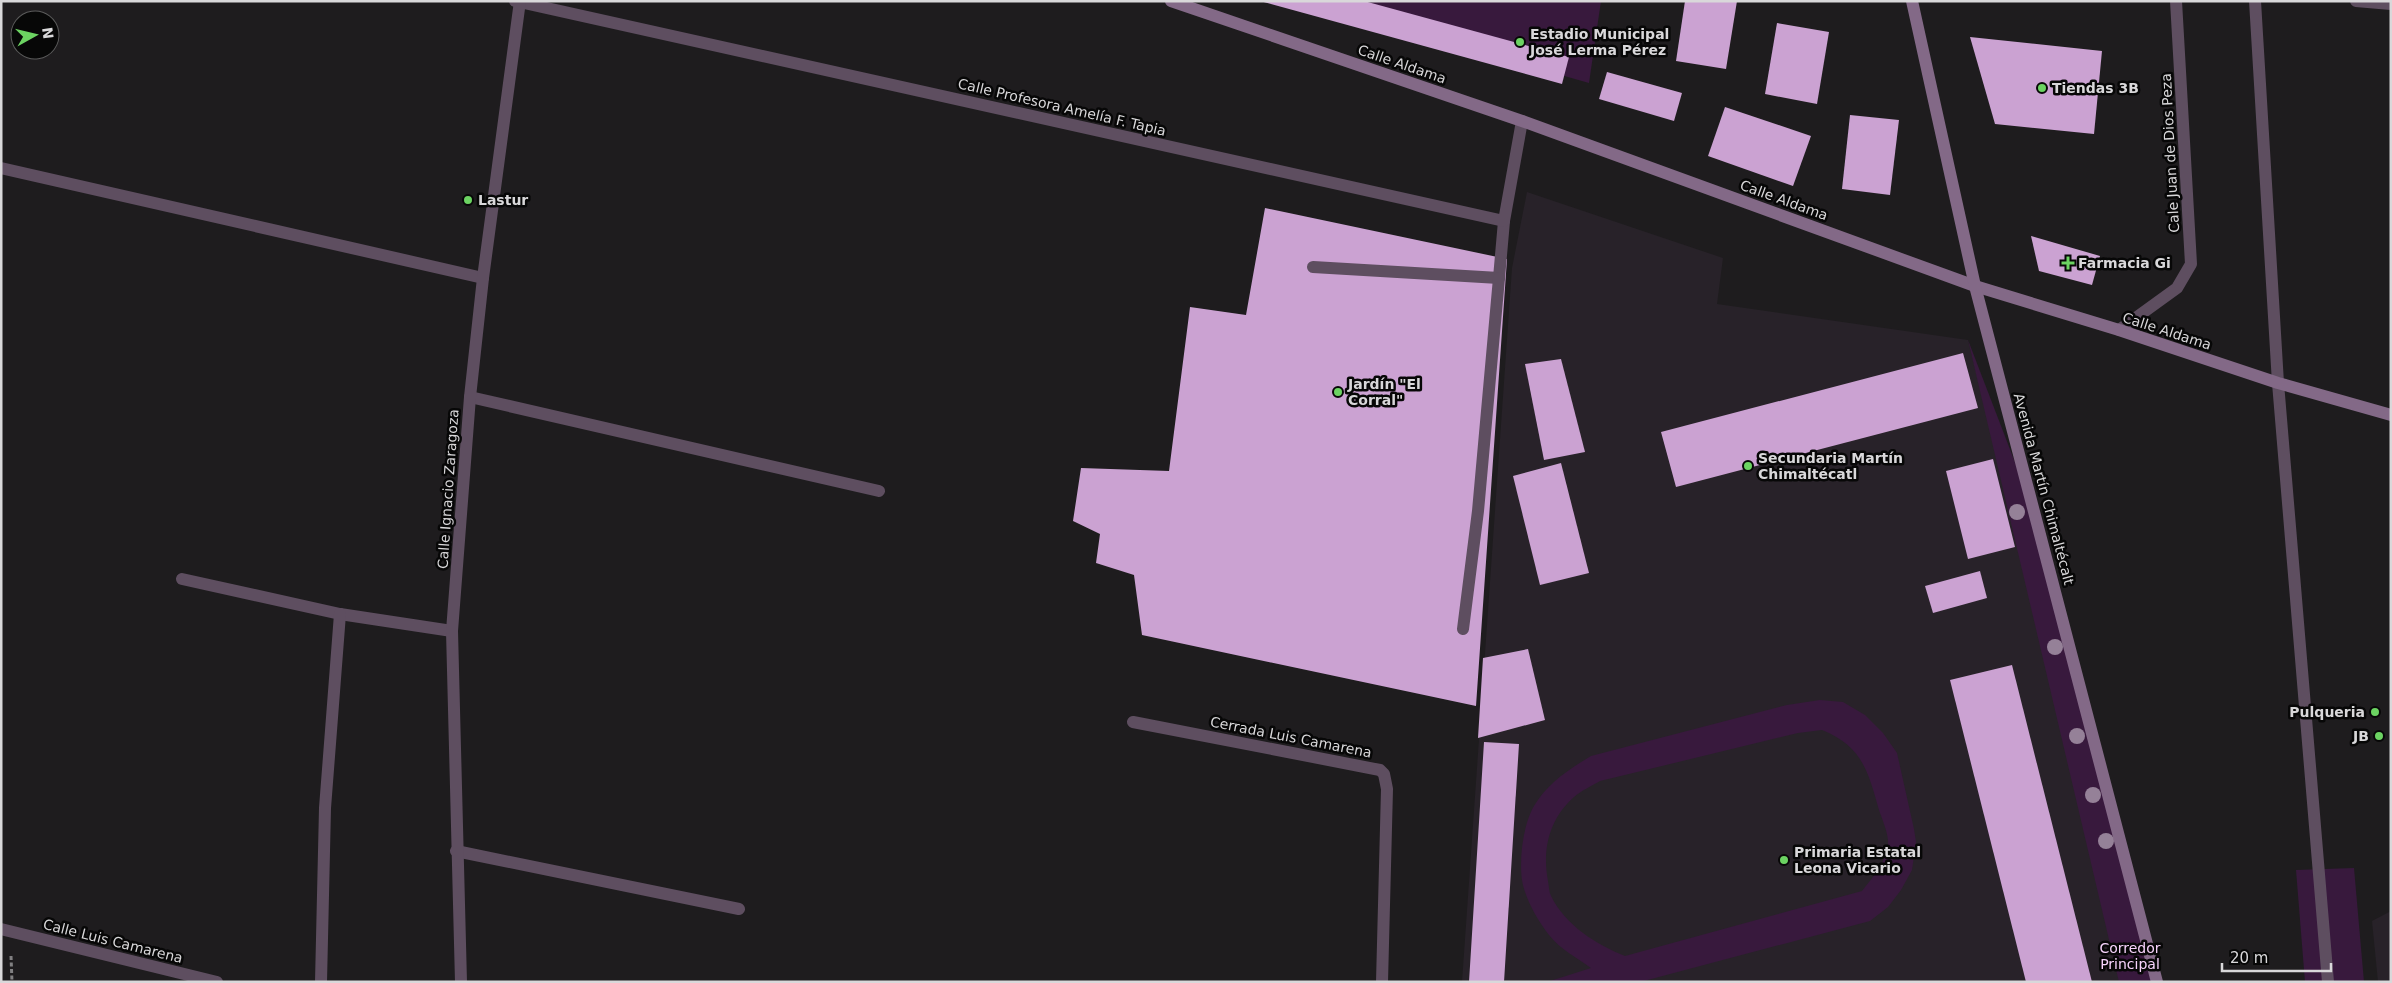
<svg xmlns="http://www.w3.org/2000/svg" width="2392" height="983" font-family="'DejaVu Sans',sans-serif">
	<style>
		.built { fill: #282229 }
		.green { fill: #38193d; fill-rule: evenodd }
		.building { fill: #cba2d2 }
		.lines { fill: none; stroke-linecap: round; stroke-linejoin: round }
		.path { stroke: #818082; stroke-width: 3; stroke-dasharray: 4 2.5; stroke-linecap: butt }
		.service { stroke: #5e4e60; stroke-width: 12 }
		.pedestrian { stroke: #5e4e60; stroke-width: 12 }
		.minor { stroke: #5e4e60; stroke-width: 12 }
		.secondary { stroke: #836987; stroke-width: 12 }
		.tree { fill: #958198 }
		.poi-dot { fill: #6cd362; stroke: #070707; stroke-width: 2 }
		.labels { text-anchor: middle; stroke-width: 5; stroke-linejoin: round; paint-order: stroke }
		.poi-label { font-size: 14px; font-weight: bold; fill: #d9d8da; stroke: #070707; text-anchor: start }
		.street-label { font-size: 14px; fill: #d9d8da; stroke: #070707 }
		.park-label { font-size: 14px; fill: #f7d3fc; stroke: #070707 }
	</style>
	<rect width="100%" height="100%" fill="#1e1c1e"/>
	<g class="built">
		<path d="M1527,192L1723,258L1717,304L1968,340L2128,982H1462L1512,268Z"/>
		<path d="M2391,911V982H2378L2372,921Z"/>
	</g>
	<g class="green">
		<path d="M1301,1H1601L1589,83Z"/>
		<path d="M1968,340L2021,478L2154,982H2119Z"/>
		<path d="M1820,700L1843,702L1865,715L1883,733L1897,753L1914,829L1916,842L1912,870L1901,890L1888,907L1870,921L1640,982H1547L1591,968C1577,958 1560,949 1549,935C1538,921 1525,899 1522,880C1519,859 1523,825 1534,806C1547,784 1569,769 1591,756L1787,705ZM1822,730C1862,746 1868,771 1879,810C1882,819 1887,830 1888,840C1889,859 1873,877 1862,891L1625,956C1597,945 1565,925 1551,896C1549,892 1549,886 1548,881C1542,850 1549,819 1574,797C1581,791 1591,786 1600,781L1798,733Z"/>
		<path d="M2354,868L2364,982H2305L2296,870Z"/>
	</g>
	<g class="building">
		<path d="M1260,1H1364L1569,57L1562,84Z"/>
		<path d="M1685,1H1737L1726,69L1676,61Z"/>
		<path d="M1777,23L1829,32L1817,104L1765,94Z"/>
		<path d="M1970,37L2102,51L2094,134L1995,124Z"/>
		<path d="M1607,72L1682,93L1674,121L1599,99Z"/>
		<path d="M1725,107L1811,136L1793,186L1708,156Z"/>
		<path d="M1850,115L1899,120L1890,195L1842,189Z"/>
		<path d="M1265,208L1507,259L1476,706L1142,635L1134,575L1096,563L1100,534L1073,521L1081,468L1169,471L1190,307L1246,315Z"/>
		<path d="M2031,236L2100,256L2092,285L2039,271Z"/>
		<path d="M1963,353L1978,408L1676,487L1661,432Z"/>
		<path d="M1561,359L1585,452L1544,460L1525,364Z"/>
		<path d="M1993,459L2015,547L1968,559L1946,471Z"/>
		<path d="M1561,463L1589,573L1540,585L1513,476Z"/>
		<path d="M1980,571L1987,598L1933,613L1925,586Z"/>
		<path d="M1528,649L1545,720L1478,738L1483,658Z"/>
		<path d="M2012,665L2092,982H2026L1950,680Z"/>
		<path d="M1484,742L1519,744L1504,982H1469Z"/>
	</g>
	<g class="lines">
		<path class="path" d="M11,956L12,982"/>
		<g class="service">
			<path d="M1313,267L1499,278L1504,221"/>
			<path d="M1463,629L1478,511L1499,278"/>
		</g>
		<path class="pedestrian" d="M2255,1L2278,383L2328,982"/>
		<g class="minor">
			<path d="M515,1L1504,221L1522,121"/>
			<path d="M2356,1L2391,4"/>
			<path d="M1,168L483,278"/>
			<path d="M2119,330L2177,288L2191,264L2176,1"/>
			<path d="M470,397L879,491"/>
			<path d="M182,579L340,614L452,631"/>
			<path d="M1133,722L1380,770L1384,774L1387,789L1382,982"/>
			<path d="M456,851L739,909"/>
			<path d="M1,929L217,982"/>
			<path d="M321,982L325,808L340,614"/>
			<path d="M461,982L452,631L470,397L483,278L520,1"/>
		</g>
		<g class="secondary">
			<path d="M1171,1L1522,121L1975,286L2119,330L2278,383L2391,415"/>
			<path d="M1912,1L1975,286L2157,982"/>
		</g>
	</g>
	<g class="tree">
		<circle cx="2017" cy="512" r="8"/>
		<circle cx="2055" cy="647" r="8"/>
		<circle cx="2077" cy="736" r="8"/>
		<circle cx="2093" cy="795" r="8"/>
		<circle cx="2106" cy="841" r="8"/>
	</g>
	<g class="poi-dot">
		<circle cx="1520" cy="42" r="5"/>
		<circle cx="2042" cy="88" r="5"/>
		<circle cx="468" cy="200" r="5"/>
		<path d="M2065.5 255.5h5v5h5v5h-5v5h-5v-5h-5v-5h5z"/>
		<circle cx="1338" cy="392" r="5"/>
		<circle cx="1748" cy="466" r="5"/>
		<circle cx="2375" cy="712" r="5"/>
		<circle cx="2379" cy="736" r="5"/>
		<circle cx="1784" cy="860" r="5"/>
	</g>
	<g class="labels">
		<g class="poi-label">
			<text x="1530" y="39">Estadio Municipal<tspan x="1530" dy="16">José Lerma Pérez</tspan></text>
			<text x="2052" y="93">Tiendas 3B</text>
			<text x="478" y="205">Lastur</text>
			<text x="2078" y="268">Farmacia Gi</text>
			<text x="1348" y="389">Jardín "El<tspan x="1348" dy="16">Corral"</tspan></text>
			<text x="1758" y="463">Secundaria Martín<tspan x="1758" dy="16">Chimaltécatl</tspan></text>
			<text x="2365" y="717" text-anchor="end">Pulqueria</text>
			<text x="2369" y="741" text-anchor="end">JB</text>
			<text x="1794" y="857">Primaria Estatal<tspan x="1794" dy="16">Leona Vicario</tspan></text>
		</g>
		<g class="street-label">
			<text transform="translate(1402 64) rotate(19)" y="5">Calle Aldama</text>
			<text transform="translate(1062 107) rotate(13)" y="5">Calle Profesora Amelía F. Tapia</text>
			<text transform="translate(2170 153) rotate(-93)" y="5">Cale Juan de Dios Peza</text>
			<text transform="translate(1784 200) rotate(20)" y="5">Calle Aldama</text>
			<text transform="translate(2167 331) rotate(18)" y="5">Calle Aldama</text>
			<text transform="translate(448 489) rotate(-86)" y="5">Calle Ignacio Zaragoza</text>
			<text transform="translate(2044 489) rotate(75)" y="5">Avenida Martín Chimaltécalt</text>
			<text transform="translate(1291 737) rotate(11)" y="5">Cerrada Luis Camarena</text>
			<text transform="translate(113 941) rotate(14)" y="5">Calle Luis Camarena</text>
		</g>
		<g class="park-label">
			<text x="2130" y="953">Corredor<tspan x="2130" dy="16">Principal</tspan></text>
		</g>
	</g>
	<rect width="2392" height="983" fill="none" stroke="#d9d8da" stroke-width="5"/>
	<g transform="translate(35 35) rotate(82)"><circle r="24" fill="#070707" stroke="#5b5b5b"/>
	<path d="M0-4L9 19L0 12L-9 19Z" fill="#6cd362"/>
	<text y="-8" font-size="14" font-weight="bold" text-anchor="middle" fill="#d9d8da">N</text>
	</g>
	<path d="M2222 963v8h109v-8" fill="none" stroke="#d9d8da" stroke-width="2.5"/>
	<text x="2230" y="963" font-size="15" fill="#d9d8da" stroke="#070707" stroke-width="4" paint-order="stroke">20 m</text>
</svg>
